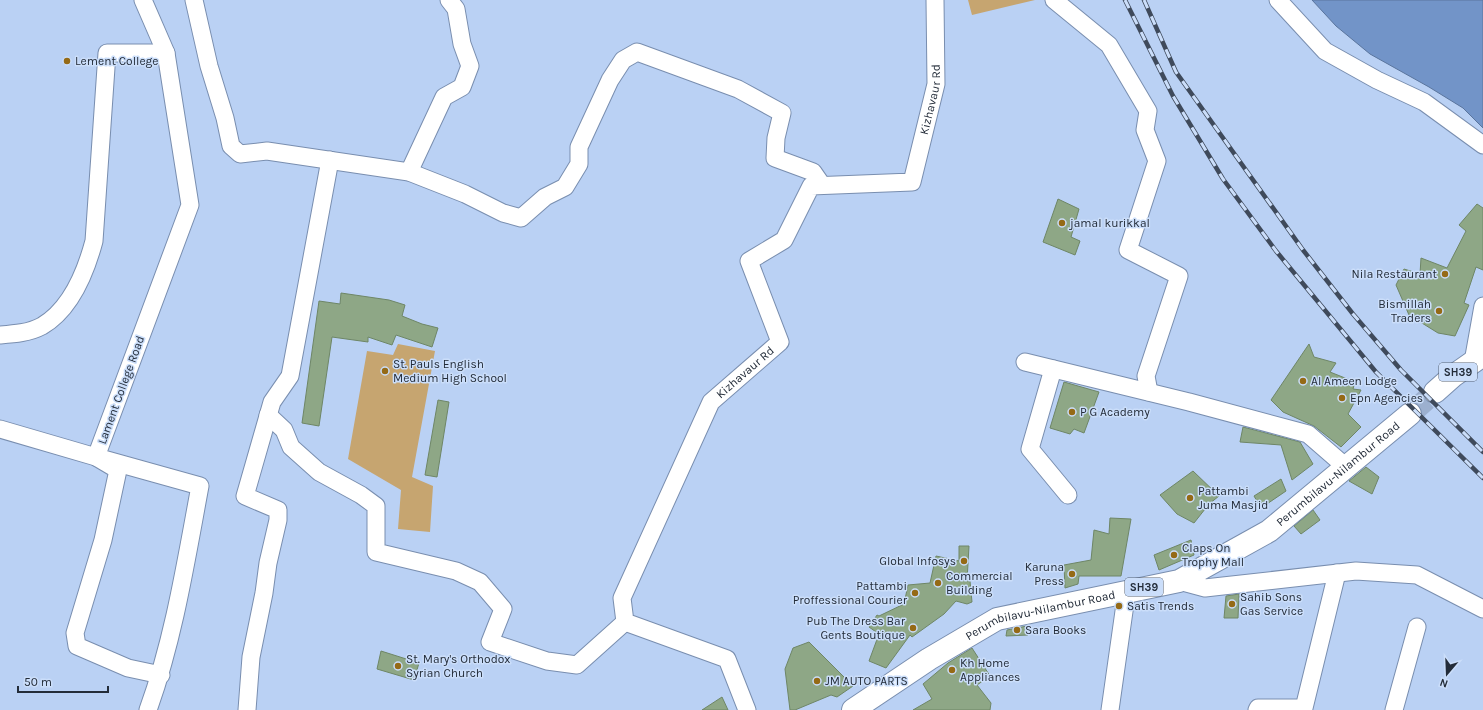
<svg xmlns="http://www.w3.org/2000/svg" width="1483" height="710" font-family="Karla,sans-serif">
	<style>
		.green { fill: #c6a570 }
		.water { fill: #7294c8; stroke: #5a759d }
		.building { fill: #8ea786; stroke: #6e8666 }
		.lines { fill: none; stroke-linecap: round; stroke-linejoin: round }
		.major-tunnel { stroke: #9cb0cf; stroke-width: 22; stroke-dasharray: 22 11; stroke-linecap: butt }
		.minor-casing { stroke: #798eaf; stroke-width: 19 }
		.major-casing { stroke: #798eaf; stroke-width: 24 }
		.minor { stroke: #fff; stroke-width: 17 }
		.major { stroke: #fff; stroke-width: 22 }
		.rail-casing { stroke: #3f4a5b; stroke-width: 4.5 }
		.rail { stroke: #cbdefa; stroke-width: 3; stroke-dasharray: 9; stroke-linecap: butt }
		.poi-dot { fill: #956a16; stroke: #cbdefa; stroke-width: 1.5 }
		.labels { text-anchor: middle; stroke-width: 3; stroke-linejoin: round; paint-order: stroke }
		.shield { fill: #cbdefa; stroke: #556173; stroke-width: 1 }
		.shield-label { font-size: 11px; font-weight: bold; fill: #232c39 }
		.poi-label { font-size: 12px; fill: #232c39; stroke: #cbdefa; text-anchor: start }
		.street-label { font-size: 12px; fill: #232c39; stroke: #cbdefa }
	</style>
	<rect width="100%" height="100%" fill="#bad1f4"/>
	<g class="green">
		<path d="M968,0H1035L972,15Z"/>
		<path d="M398,344L435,351L412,477L433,486L430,532L398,529L401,490L348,459L367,351L393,355Z"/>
	</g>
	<path class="water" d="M1312,0H1483V128L1463,108L1429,87L1370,54L1336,26Z"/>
	<g class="building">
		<path d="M1058,199L1079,209L1071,237L1080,241L1075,255L1043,242Z"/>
		<path d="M1477,204L1483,208V270L1476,267L1464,303L1469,305L1455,336L1438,333L1409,315L1396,285L1404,269L1420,274L1421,258L1447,268L1466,231L1459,225Z"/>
		<path d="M341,293L389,300L405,305L402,316L422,324L438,328L432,347L396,335L392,345L368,337V342L332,337L319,426L302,423L319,301L340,304Z"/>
		<path d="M1309,344L1314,357L1336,363L1330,372L1355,382L1353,389L1361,390L1348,414L1361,427L1341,447L1314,426L1283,412L1271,400Z"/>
		<path d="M1064,382L1099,392L1084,433L1074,429L1070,434L1050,428Z"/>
		<path d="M438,400L449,402L437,477L425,475Z"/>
		<path d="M1243,427L1300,442L1313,464L1292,480L1281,445L1240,442Z"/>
		<path d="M1366,467L1379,477L1372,494L1349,481Z"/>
		<path d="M1193,471L1219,496L1209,504L1194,523L1177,514L1160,495Z"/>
		<path d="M1281,479L1286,491L1261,508L1254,496Z"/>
		<path d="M1313,510L1320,520L1301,534L1294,526Z"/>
		<path d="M1110,518L1131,519L1121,576H1079L1078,584L1065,588L1064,565L1091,560L1094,530L1109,534Z"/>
		<path d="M1191,540L1194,555L1159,570L1154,555Z"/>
		<path d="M959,546H969L967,581H970L972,602L967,604L956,601L944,614L912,637L910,635L886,668L869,661L879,634L869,627L877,615L879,616L904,604L908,585L930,583L936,556L959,561Z"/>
		<path d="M1239,594L1238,618H1224L1226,596Z"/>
		<path d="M1027,626L1028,635L1006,636L1007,630Z"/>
		<path d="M809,642L853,686L837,697L831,695L795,710H790L785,669L793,648Z"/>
		<path d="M972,648L990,676L977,685L991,703L990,710H913L932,699L923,684L948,663Z"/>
		<path d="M381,651L419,663L414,680L377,669Z"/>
		<path d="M722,697L728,710H702Z"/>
	</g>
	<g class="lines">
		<path class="major-tunnel" d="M1410,414L1435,392"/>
		<g class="minor-casing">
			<g id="minor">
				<path d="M143,0L166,53"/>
				<path d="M194,0L209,66L225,118L231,146L240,154L267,151L409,172L465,194L503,213L521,218L545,197L565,187L579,164V147L610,80L623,60L637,52L738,89L782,113L776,138L775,158L813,172L822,185"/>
				<path d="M1054,0L1109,45L1148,111L1145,130L1157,161L1128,250L1179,276L1146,376L1149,392"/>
				<path d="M1278,0L1325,51L1377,80L1424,102L1483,145"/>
				<path d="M409,172L444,97L462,87L470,66L462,44L456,9L449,0"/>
				<path d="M0,335C14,334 29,333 42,326C71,309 86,271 94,241L107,53H166L190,205L96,457L200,486C186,561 174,638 148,710"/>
				<path d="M1025,362L1189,402L1308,434L1346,467"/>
				<path d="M1473,362L1483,306"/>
				<path d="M1053,369L1030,449L1068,495"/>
				<path d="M268,415L284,430L291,447L319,472L361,495L376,506V552L456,571L480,582L503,609L490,642L547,661L577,665L625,622"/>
				<path d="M0,429L96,457L118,470L103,540L75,633L77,646L128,668L161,675"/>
				<path d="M1179,581L1205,588L1356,571L1417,575L1483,609"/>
				<path d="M247,710L251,657L264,593L268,563L278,520V510L245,496L272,402L290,376L330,160"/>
				<path id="s1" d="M747,710L727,659L625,622L622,598L711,402L780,342L749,261L784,240L811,186L912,182L936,84L935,0"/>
				<path d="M1110,710L1127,590"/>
				<path d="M1257,710L1258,708H1304L1337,573"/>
				<path d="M1394,710L1417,627"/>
			</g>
		</g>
		<g class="major-casing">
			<g id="major">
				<path d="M1435,392L1453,376L1483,355"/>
				<path id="s2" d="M853,710L929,659L997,619L1179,581L1269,531L1410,414"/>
			</g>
		</g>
		<use href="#minor" class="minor"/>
		<use href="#major" class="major"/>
		<g class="rail-casing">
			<g id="rail">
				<path d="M1125,0L1173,96L1223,179L1276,251L1376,372L1483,478"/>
				<path d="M1144,0L1176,72L1303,250L1353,314L1401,370L1483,452"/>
			</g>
		</g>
		<use href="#rail" class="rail"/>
	</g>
	<g class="poi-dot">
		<circle cx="67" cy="61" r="4"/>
		<circle cx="1062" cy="223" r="4"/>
		<circle cx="1445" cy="274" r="4"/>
		<circle cx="1439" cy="311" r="4"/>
		<circle cx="385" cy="371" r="4"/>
		<circle cx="1303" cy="381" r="4"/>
		<circle cx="1342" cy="398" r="4"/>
		<circle cx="1072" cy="412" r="4"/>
		<circle cx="1190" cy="498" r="4"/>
		<circle cx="1174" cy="555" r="4"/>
		<circle cx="964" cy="561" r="4"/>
		<circle cx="1072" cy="574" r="4"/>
		<circle cx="938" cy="583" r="4"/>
		<circle cx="915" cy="593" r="4"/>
		<circle cx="1232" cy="604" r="4"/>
		<circle cx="1119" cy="606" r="4"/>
		<circle cx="913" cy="628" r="4"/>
		<circle cx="1017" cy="630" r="4"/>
		<circle cx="398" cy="666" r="4"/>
		<circle cx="952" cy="670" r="4"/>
		<circle cx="817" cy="681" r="4"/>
	</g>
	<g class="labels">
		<g class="shield">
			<rect x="1439" y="363" width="38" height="18" rx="3"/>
			<rect x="1125" y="578" width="38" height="18" rx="3"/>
		</g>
		<g class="shield-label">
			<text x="1458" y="376">SH39</text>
			<text x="1144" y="591">SH39</text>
		</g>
		<g class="poi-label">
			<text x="75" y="65">Lement College</text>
			<text x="1070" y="227">jamal kurikkal</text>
			<text x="1437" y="278" text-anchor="end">Nila Restaurant</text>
			<text x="1431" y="308" text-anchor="end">Bismillah<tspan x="1431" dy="14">Traders</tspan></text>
			<text x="393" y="368">St. Pauls English<tspan x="393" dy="14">Medium High School</tspan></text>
			<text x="1311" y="385">Al Ameen Lodge</text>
			<text x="1350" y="402">Epn Agencies</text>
			<text x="1080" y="416">P G Academy</text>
			<text x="1198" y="495">Pattambi<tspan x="1198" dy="14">Juma Masjid</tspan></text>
			<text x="1182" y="552">Claps On<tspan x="1182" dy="14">Trophy Mall</tspan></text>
			<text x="956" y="565" text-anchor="end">Global Infosys</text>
			<text x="1064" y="571" text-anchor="end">Karuna<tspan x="1064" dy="14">Press</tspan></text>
			<text x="946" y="580">Commercial<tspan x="946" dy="14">Building</tspan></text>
			<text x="907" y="590" text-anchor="end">Pattambi<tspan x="907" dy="14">Proffessional Courier</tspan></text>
			<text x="1240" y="601">Sahib Sons<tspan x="1240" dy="14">Gas Service</tspan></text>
			<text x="1127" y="610">Satis Trends</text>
			<text x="905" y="625" text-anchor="end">Pub The Dress Bar<tspan x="905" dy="14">Gents Boutique</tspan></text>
			<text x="1025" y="634">Sara Books</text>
			<text x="406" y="663">St. Mary's Orthodox<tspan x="406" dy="14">Syrian Church</tspan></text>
			<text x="960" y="667">Kh Home<tspan x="960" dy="14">Appliances</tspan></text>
			<text x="825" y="685">JM AUTO PARTS</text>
		</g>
		<g class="street-label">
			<text dy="4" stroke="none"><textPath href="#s1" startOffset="868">Kizhavaur Rd</textPath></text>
			<text dy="4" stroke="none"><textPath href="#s1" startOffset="448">Kizhavaur Rd</textPath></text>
			<text transform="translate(121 390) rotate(-70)" y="4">Lament College Road</text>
			<text dy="4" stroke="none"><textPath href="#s2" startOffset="549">Perumbilavu-Nilambur Road</textPath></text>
			<text dy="4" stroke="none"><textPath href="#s2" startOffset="213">Perumbilavu-Nilambur Road</textPath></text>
		</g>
	</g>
	<g transform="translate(1447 674) rotate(199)" stroke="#cbdefa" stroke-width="3" paint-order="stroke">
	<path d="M0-3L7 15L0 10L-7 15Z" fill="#232c39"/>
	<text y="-6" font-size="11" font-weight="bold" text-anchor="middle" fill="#232c39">N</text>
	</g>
	<path d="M18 686v6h90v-6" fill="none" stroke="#232c39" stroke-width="2"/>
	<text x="24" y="686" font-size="12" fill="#232c39" stroke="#cbdefa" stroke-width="3" paint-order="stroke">50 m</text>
</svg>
